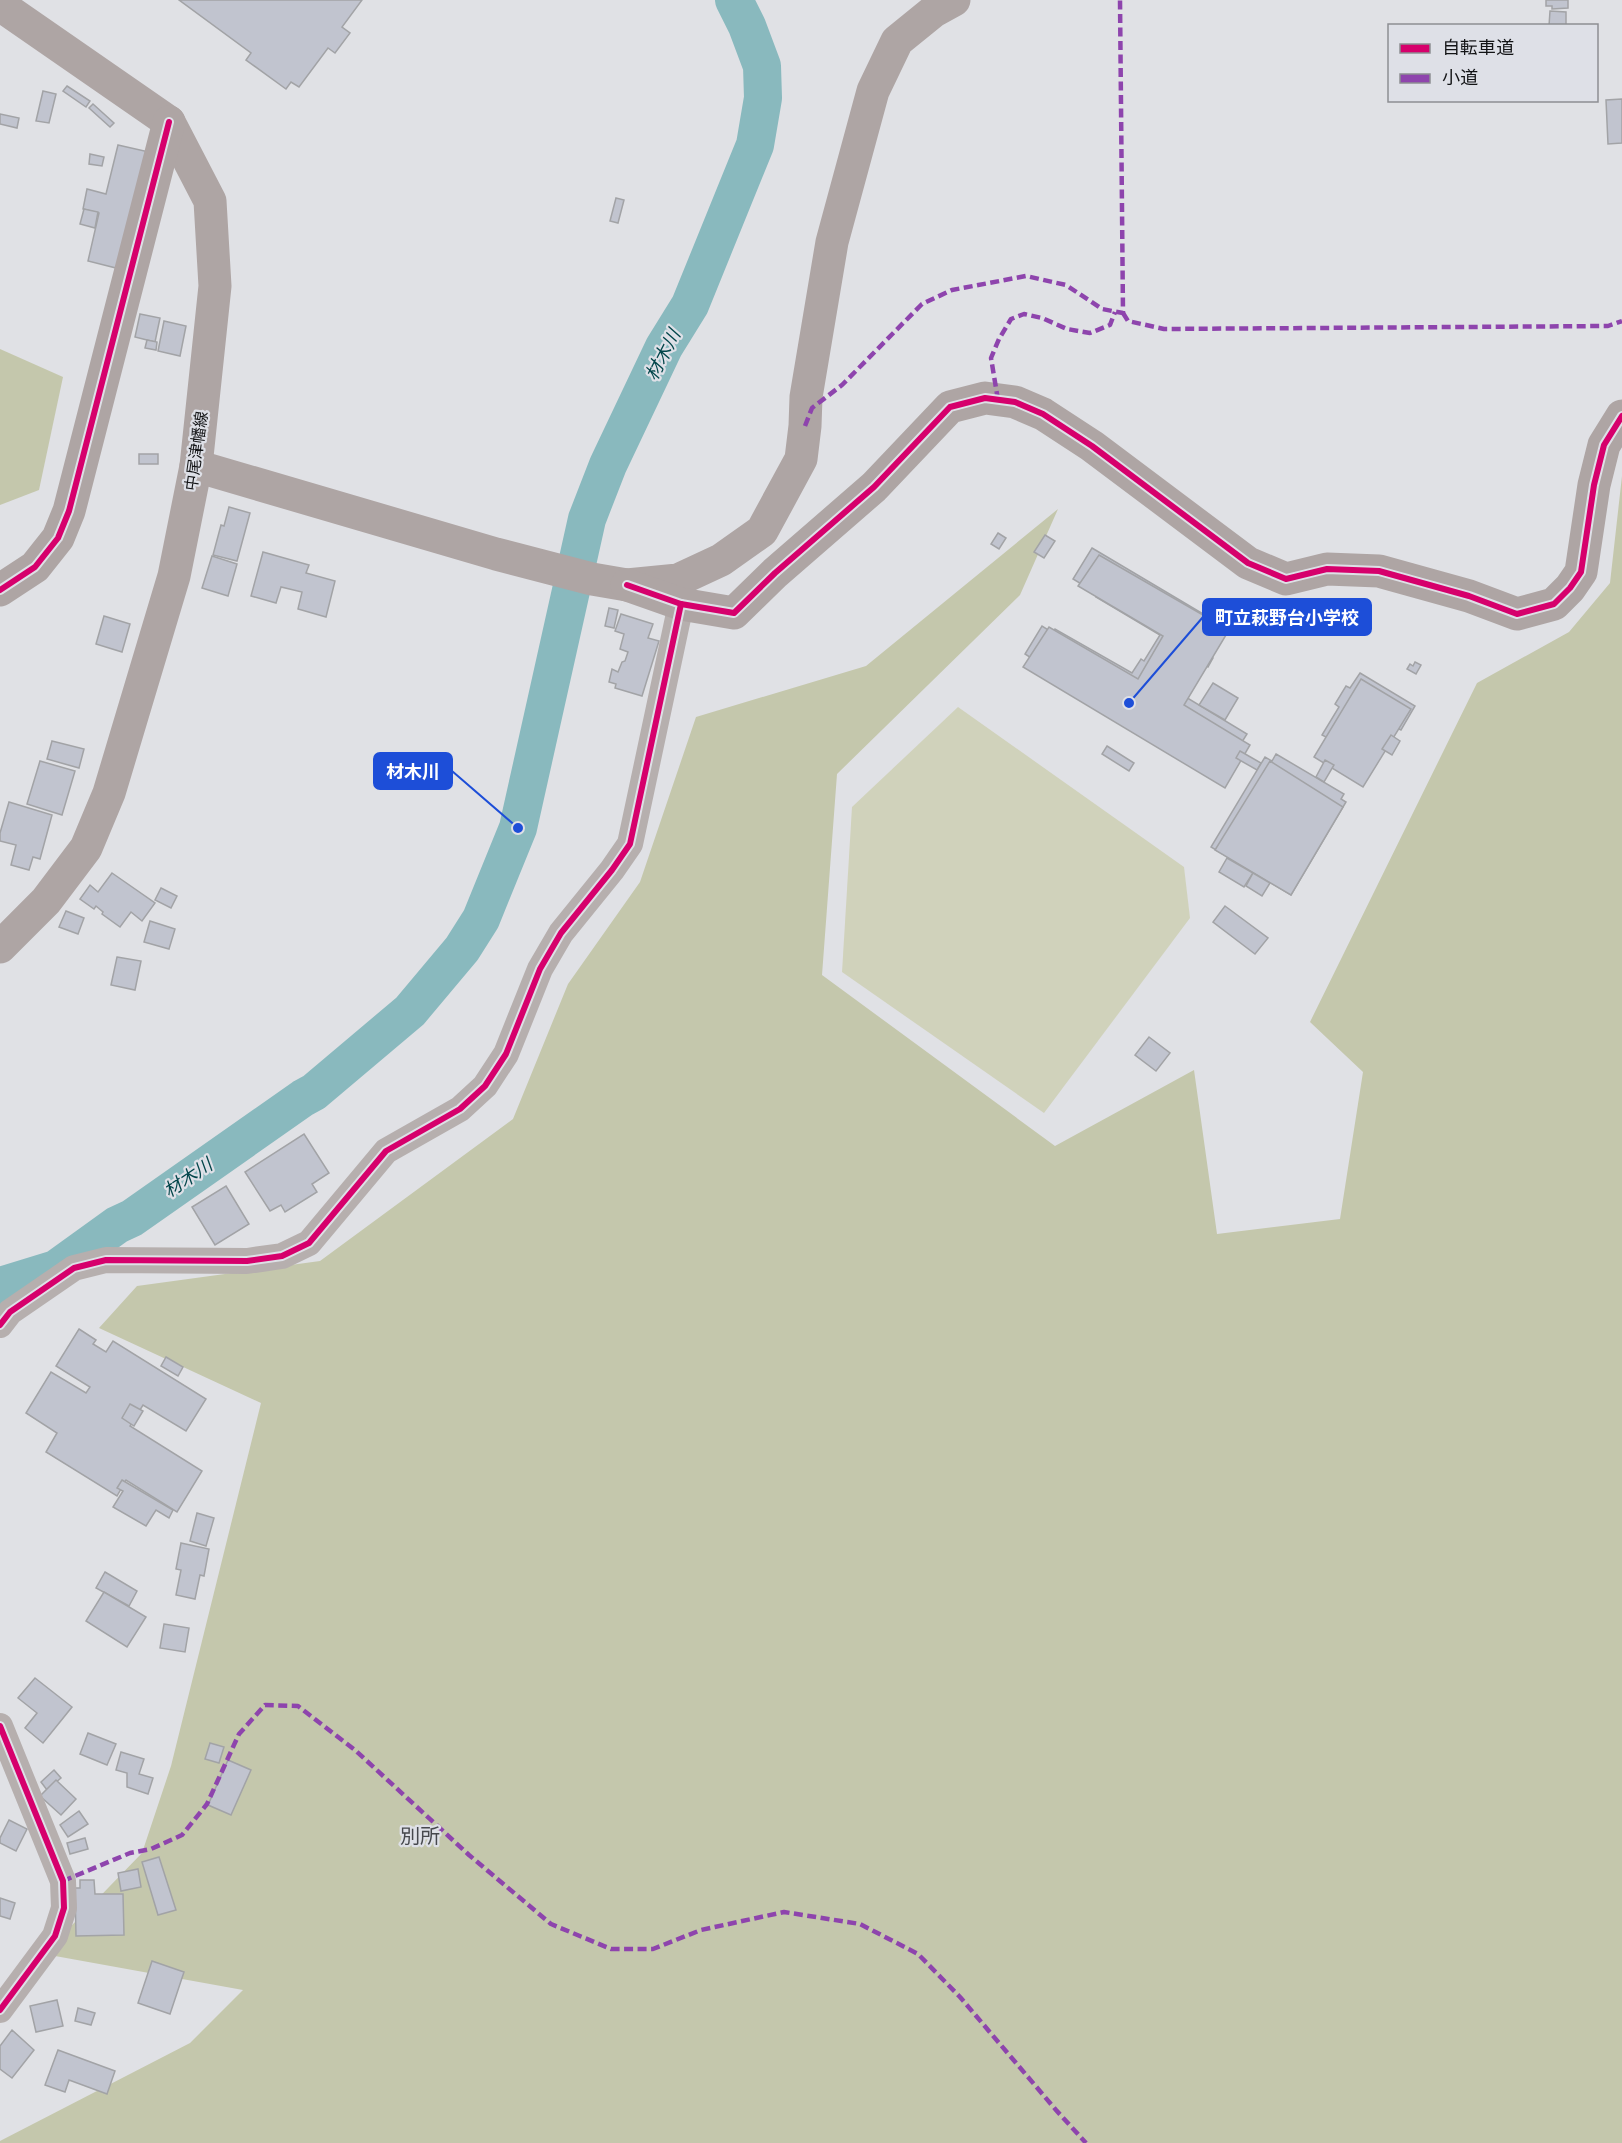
<svg xmlns="http://www.w3.org/2000/svg" width="1622" height="2143" font-family="'DejaVu Sans','Noto Sans JP',sans-serif">
	<style>
		.green { fill: #d0d2bb }
		.forest { fill: #c4c7ac }
		.lines { fill: none; stroke-linecap: round; stroke-linejoin: round }
		.river { stroke: #89b9be; stroke-width: 38 }
		.building { fill: #c1c4cf; stroke: #a2a3a6; stroke-width: 1.5 }
		.street { stroke: #b6afae; stroke-width: 26 }
		.secondary { stroke: #aea5a4; stroke-width: 33 }
		.quiet { stroke: #8e44ad; stroke-width: 4.5; stroke-dasharray: 9 4.5; stroke-linecap: butt }
		.cycleway-casing { stroke: #dee0e7; stroke-width: 10 }
		.cycleway { stroke: #d6006c; stroke-width: 6 }
		.labels { text-anchor: middle; stroke-width: 4.5; stroke-linejoin: round; paint-order: stroke }
		.street-label { font-size: 16px; fill: #131416; stroke: #dee0e7 }
		.water-label { font-size: 18px; font-style: italic; fill: #02454a; stroke: #dee0e7 }
		.quarter-label { font-size: 20px; fill: #46484d; stroke: #dee0e7 }
		.leader { fill: none; stroke: #1d4ed8; stroke-width: 2 }
		.callout-dot { fill: #1d4ed8; stroke: #dee0e7; stroke-width: 2 }
		.callout { fill: #1d4ed8; stroke: #1d4ed8; stroke-width: 2 }
		.callout-label { font-size: 18px; text-anchor: middle; font-weight: bold; fill: #fff }
	</style>
	<rect width="100%" height="100%" fill="#e0e1e5"/>
	<path class="green" d="M958,707L1184,867L1190,918L1044,1113L842,972L852,807Z"/>
	<g class="forest">
		<path d="M0,349L63,377L39,490L0,505Z"/>
		<path d="M1622,476V2143H0V2141L190,2043L243,1990L44,1954L142,1853L171,1766L261,1403L99,1328L137,1286L320,1261L513,1119L568,984L640,882L696,717L866,666L1058,509L1020,595L837,774L822,975L1055,1146L1194,1070L1217,1234L1340,1219L1363,1072L1310,1022L1477,683L1569,632L1610,583Z"/>
	</g>
	<g class="lines">
		<path class="river" d="M0,1286L56,1269L117,1225L132,1218L303,1098L314,1092L410,1011L462,949L481,919L518,828L587,519L608,465L664,347L690,305L755,145L763,98L762,66L747,26L734,0"/>
	</g>
	<g class="building">
		<path d="M179,0H362L342,27L350,33L335,53L328,48L299,87L291,82L286,89L246,60L251,53Z"/>
		<path d="M1546,0H1568V8L1552,9V6H1546Z"/>
		<path d="M1550,11L1566,12V26H1549Z"/>
		<path d="M67,86L90,101L86,107L63,91Z"/>
		<path d="M43,91L56,94L49,123L36,121Z"/>
		<path d="M1622,99V143L1608,144L1606,100Z"/>
		<path d="M93,104L114,123L110,127L89,108Z"/>
		<path d="M0,114L19,118L17,128L0,124Z"/>
		<path d="M118,145L149,152L120,269L88,261L99,213L83,209L87,189L106,194Z"/>
		<path d="M90,154L104,157L102,166L89,164Z"/>
		<path d="M616,198L624,200L618,223L610,221Z"/>
		<path d="M84,209L98,212L95,228L80,224Z"/>
		<path d="M140,314L160,318L155,342L135,337Z"/>
		<path d="M164,321L186,326L180,356L158,351Z"/>
		<path d="M147,340L157,342L156,350L145,348Z"/>
		<rect x="139" y="454" width="19" height="10"/>
		<path d="M229,507L250,513L237,561L213,555L221,525L224,526Z"/>
		<path d="M998,533L1006,538L999,549L991,544Z"/>
		<path d="M1045,535L1055,541L1044,558L1034,552Z"/>
		<path d="M1092,548L1210,618L1208,621L1221,628L1209,648L1212,650L1209,655L1213,658L1208,667L1203,664L1184,696L1247,734L1240,745L1243,747L1221,783L1118,721L1123,713L1102,701L1100,705L1034,665L1036,661L1025,654L1042,626L1053,633L1055,629L1132,673L1141,659L1144,661L1160,635L1096,597L1098,594L1073,579Z"/>
		<path d="M263,552L309,565L306,573L335,581L326,617L298,609L302,592L281,587L276,603L251,596Z"/>
		<path d="M1099,555L1229,630L1184,705L1250,745L1225,788L1023,667L1049,627L1138,679L1163,636L1078,586Z"/>
		<path d="M212,556L237,564L228,596L202,588Z"/>
		<path d="M609,608L618,610L614,628L605,626Z"/>
		<path d="M621,614L653,624L648,638L659,641L642,696L615,688L616,684L609,682L612,669L618,672L622,662L625,661L628,652L620,649L624,634L615,631Z"/>
		<path d="M104,616L130,624L122,652L96,644Z"/>
		<path d="M1415,662L1421,665L1416,674L1407,669L1410,664L1413,666Z"/>
		<path d="M1360,673L1415,706L1401,730L1395,727L1372,765L1369,763L1359,780L1318,755L1328,738L1322,735L1339,707L1335,704L1346,686L1350,688Z"/>
		<path d="M1361,679L1411,709L1363,787L1314,757Z"/>
		<path d="M1213,683L1238,698L1225,720L1199,705Z"/>
		<path d="M1391,735L1400,741L1392,755L1382,749Z"/>
		<path d="M52,741L84,749L79,768L47,759Z"/>
		<path d="M1107,746L1134,763L1129,771L1102,754Z"/>
		<path d="M1240,751L1261,763L1257,770L1236,758Z"/>
		<path d="M1276,754L1344,794L1341,799L1346,802L1291,895L1211,847L1265,757L1272,761Z"/>
		<path d="M1325,760L1334,765L1324,782L1316,777Z"/>
		<path d="M40,761L75,771L62,815L27,804Z"/>
		<path d="M1270,761L1343,807L1291,895L1215,850Z"/>
		<path d="M9,802L52,815L40,859L33,857L29,870L11,865L16,845L0,841V833Z"/>
		<path d="M1227,858L1253,873L1244,887L1219,872Z"/>
		<path d="M112,873L155,903L142,921L131,912L120,927L102,914L103,912L96,906L94,909L80,899L90,885L98,892Z"/>
		<path d="M1253,873L1270,883L1262,896L1246,886Z"/>
		<path d="M161,888L177,896L171,908L155,900Z"/>
		<path d="M1225,906L1268,938L1255,954L1213,922Z"/>
		<path d="M66,911L84,918L78,934L59,927Z"/>
		<path d="M150,921L175,929L169,949L144,942Z"/>
		<path d="M117,957L141,961L135,990L111,985Z"/>
		<path d="M1149,1037L1170,1053L1156,1071L1135,1055Z"/>
		<path d="M304,1134L329,1173L312,1184L317,1192L285,1212L281,1205L270,1211L245,1172Z"/>
		<path d="M226,1186L249,1224L215,1245L192,1207Z"/>
		<path d="M79,1329L96,1340L93,1344L106,1352L113,1341L206,1399L186,1431L143,1405L130,1426L202,1471L177,1512L126,1480L117,1496L46,1452L57,1433L26,1413L51,1372L86,1393L90,1387L56,1366Z"/>
		<path d="M166,1357L183,1367L178,1376L161,1366Z"/>
		<path d="M130,1404L143,1411L134,1426L122,1418Z"/>
		<path d="M122,1480L173,1510L169,1518L156,1510L146,1526L113,1507L123,1491L117,1488Z"/>
		<path d="M197,1513L214,1518L206,1546L190,1541Z"/>
		<path d="M181,1543L209,1549L204,1576L200,1575L195,1599L176,1595L181,1570L176,1569Z"/>
		<path d="M105,1572L137,1591L129,1606L96,1588Z"/>
		<path d="M104,1592L146,1617L127,1647L86,1621Z"/>
		<path d="M164,1624L189,1628L185,1652L160,1648Z"/>
		<path d="M35,1678L72,1707L43,1743L25,1728L37,1713L18,1698Z"/>
		<path d="M88,1733L116,1744L107,1765L80,1754Z"/>
		<path d="M210,1743L224,1747L219,1763L205,1759Z"/>
		<path d="M121,1752L144,1759L139,1774L153,1778L148,1794L127,1787V1773L116,1770Z"/>
		<path d="M228,1760L251,1770L231,1815L208,1805Z"/>
		<path d="M54,1770L61,1778L47,1790L41,1782Z"/>
		<path d="M56,1780L76,1799L61,1815L40,1796Z"/>
		<path d="M79,1811L88,1824L68,1837L60,1825Z"/>
		<path d="M9,1820L27,1829L16,1851L0,1843V1838Z"/>
		<path d="M85,1838L88,1849L70,1854L67,1843Z"/>
		<path d="M159,1857L176,1910L158,1915L142,1862Z"/>
		<path d="M138,1869L141,1887L121,1891L118,1873Z"/>
		<path d="M80,1880H94L95,1894H123L124,1935L76,1936L75,1888H80Z"/>
		<path d="M0,1898L15,1903L10,1919L0,1916Z"/>
		<path d="M152,1961L184,1972L170,2014L138,2003Z"/>
		<path d="M57,2000L63,2026L36,2032L30,2006Z"/>
		<path d="M78,2008L95,2013L91,2025L75,2021Z"/>
		<path d="M12,2030L34,2050L12,2078L0,2069V2046Z"/>
		<path d="M58,2050L115,2071L107,2094L69,2080L65,2092L45,2085Z"/>
	</g>
	<g class="lines">
		<g class="street">
			<path d="M0,1325L10,1312L74,1268L106,1260L247,1261L282,1256L309,1243L386,1151L460,1109L485,1086L506,1054L540,969L561,933L612,870L630,844L681,604"/>
			<path d="M0,1726L63,1881L64,1908L55,1936L0,2010"/>
		</g>
		<g class="secondary">
			<path d="M0,5L169,122L210,201L215,286L196,466L174,576L109,793L86,848L46,901L0,947"/>
			<path d="M196,466L496,554L592,579L627,585L678,580L721,560L762,531L801,459L805,426L806,397L832,242L873,91L897,41L934,11L954,0"/>
			<path d="M627,585L681,604L734,613L775,573L874,487L950,407L985,398L1015,402L1043,414L1092,446L1248,563L1286,579L1327,569L1379,571L1469,596L1517,614L1554,604L1570,588L1581,572L1594,485L1604,445L1622,416"/>
			<path d="M0,590L35,567L58,538L69,511L169,122"/>
		</g>
		<g class="quiet">
			<path d="M1123,313L1128,321L1164,329L1608,326L1622,321"/>
			<path d="M998,400L991,358L999,339L1011,319L1024,314L1042,318L1067,329L1090,333L1110,325L1115,312"/>
			<path d="M805,426L812,408L842,385L922,304L952,290L1026,276L1066,285L1102,309L1123,313L1120,0"/>
			<path d="M63,1881L130,1853L151,1849L182,1835L207,1804L239,1734L265,1705L298,1706L355,1750L469,1855L551,1924L611,1949H653L701,1930L784,1912L860,1924L918,1954L960,1997L1056,2110L1086,2143"/>
		</g>
		<g class="cycleway-casing">
			<g id="cycleway">
				<path d="M627,585L681,604L734,613L775,573L874,487L950,407L985,398L1015,402L1043,414L1092,446L1248,563L1286,579L1327,569L1379,571L1469,596L1517,614L1554,604L1570,588L1581,572L1594,485L1604,445L1622,416"/>
				<path d="M0,590L35,567L58,538L69,511L169,122"/>
				<path d="M0,1325L10,1312L74,1268L106,1260L247,1261L282,1256L309,1243L386,1151L460,1109L485,1086L506,1054L540,969L561,933L612,870L630,844L681,604"/>
				<path d="M0,1726L63,1881L64,1908L55,1936L0,2010"/>
			</g>
		</g>
		<use href="#cycleway" class="cycleway"/>
	</g>
	<g class="labels">
		<g class="street-label">
			<text transform="translate(196 451) rotate(-82)" y="6">中尾津幡線</text>
		</g>
		<g class="water-label">
			<text transform="translate(663 355) rotate(-63)" y="6">材木川</text>
			<text transform="translate(188 1178) rotate(-34)" y="6">材木川</text>
		</g>
		<g class="quarter-label">
			<text x="420" y="1843">別所</text>
		</g>
	</g>
	<path class="leader" d="M1129 703L1203 617M518 828L452 771"/>
	<g class="callout-dot">
		<circle cx="1129" cy="703" r="6"/>
		<circle cx="518" cy="828" r="6"/>
	</g>
	<g class="callout">
		<rect x="1203" y="599" width="168" height="36" rx="6"/>
		<rect x="374" y="753" width="78" height="36" rx="6"/>
	</g>
	<g class="callout-label">
		<text x="1287" y="624">町立萩野台小学校</text>
		<text x="413" y="778">材木川</text>
	</g>
	<rect x="1388" y="24" width="210" height="78" fill="#dee0e7" stroke="#8d8e93" stroke-width="1.5"/>
	<rect x="1400" y="44" width="30" height="9" fill="#d6006c" stroke="#8d8e93" stroke-width="1.5"/>
	<text x="1442" y="54" font-size="18" fill="#131416">自転車道</text>
	<rect x="1400" y="74" width="30" height="9" fill="#8e44ad" stroke="#8d8e93" stroke-width="1.5"/>
	<text x="1442" y="84" font-size="18" fill="#131416">小道</text>
</svg>
